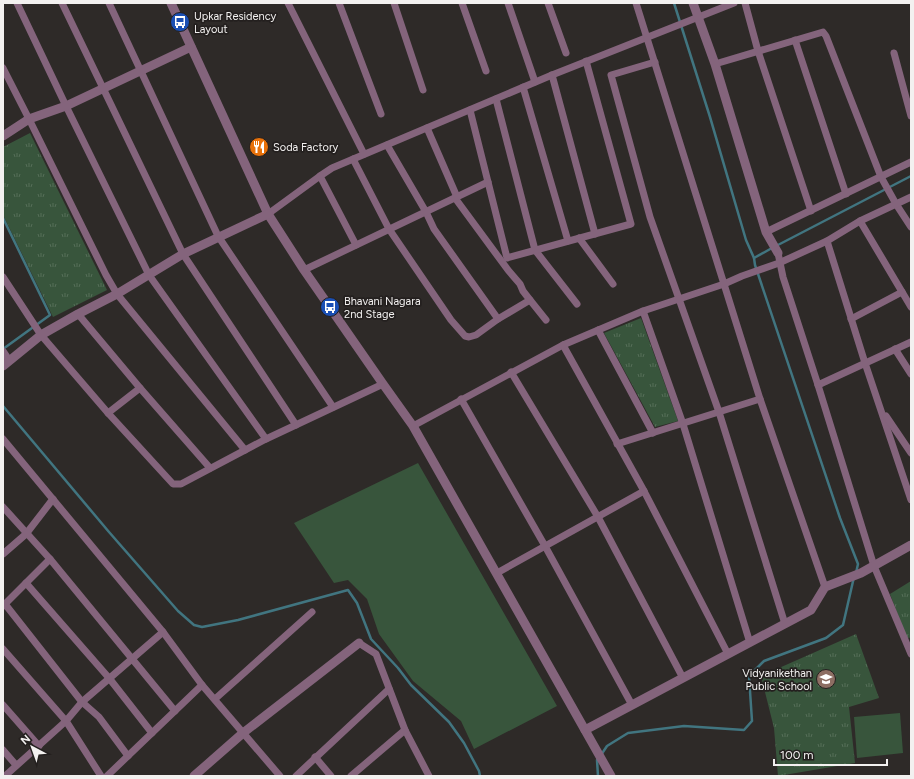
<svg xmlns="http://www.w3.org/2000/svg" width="914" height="779" font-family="Figtree,sans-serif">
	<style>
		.grass { fill: #38553c }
		.park { fill: url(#park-tufts) }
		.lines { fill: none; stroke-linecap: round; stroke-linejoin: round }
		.stream { stroke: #417580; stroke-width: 2.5 }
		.minor { stroke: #84647c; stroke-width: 7 }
		.tertiary { stroke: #84647c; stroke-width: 9 }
		.labels { text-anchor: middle; stroke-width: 3.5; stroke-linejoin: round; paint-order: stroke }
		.poi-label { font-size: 11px; fill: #f3f1f0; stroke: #24201f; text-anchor: start }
	</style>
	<defs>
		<pattern id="park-tufts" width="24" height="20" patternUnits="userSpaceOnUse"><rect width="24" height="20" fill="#38553c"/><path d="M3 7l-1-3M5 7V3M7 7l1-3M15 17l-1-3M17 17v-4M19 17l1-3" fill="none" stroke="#556e58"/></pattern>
	</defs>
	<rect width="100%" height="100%" fill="#2e2a28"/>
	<g class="grass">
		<path d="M418,463L557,706L474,749L461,721L413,681L379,634L367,599L348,580L334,583L294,523Z"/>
		<path d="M900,713L903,753L857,758L854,717Z"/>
	</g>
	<g class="park">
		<path d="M30,133L107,290L53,317L3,215V147Z"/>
		<path d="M641,318L678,421L655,427L604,333Z"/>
		<path d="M911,581V637L907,639L890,594Z"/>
		<path d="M856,634L879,698L849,707L855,763L778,776L774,728L761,676Z"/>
	</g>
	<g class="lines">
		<g class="stream">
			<path d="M674,3L710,117L746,240L754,258"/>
			<path d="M3,218L50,315L3,349"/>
			<path d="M776,246L911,176"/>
			<path d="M772,248L754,258L755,265L840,518L858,564L856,573"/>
			<path d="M3,406L109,532L178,611L194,625L202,627L238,620L348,590L357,603L371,639L398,668L411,685L449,722L464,743L479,771L480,776"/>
			<path d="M601,755L607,746L628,733L684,726L744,730L752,721L749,676L764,661L826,638L843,625L854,577"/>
			<path d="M598,759L597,760L598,776"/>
		</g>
		<g class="minor">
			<path d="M17,3L66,106L149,275L266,439"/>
			<path d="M62,3L183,254L296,425"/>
			<path d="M109,3L218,236L333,407"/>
			<path d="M288,3L364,154"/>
			<path d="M339,3L381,114"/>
			<path d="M394,3L423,90"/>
			<path d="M462,3L486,71"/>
			<path d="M508,3L535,82"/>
			<path d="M548,3L566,53"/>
			<path d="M745,3L758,51L811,211"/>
			<path d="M795,40L846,194"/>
			<path d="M894,53L911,116"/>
			<path d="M655,62L611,75L650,217L719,412L785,624"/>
			<path d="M715,64L823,32L826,36L881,177L896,204L911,227"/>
			<path d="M3,68L29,119L106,275L117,294L245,450"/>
			<path d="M552,75L595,234"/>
			<path d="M523,87L568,241"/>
			<path d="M496,99L535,250L577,304"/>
			<path d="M470,110L507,258L631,224L586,61"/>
			<path d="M427,128L457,197"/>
			<path d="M387,145L426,212L434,229L498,319"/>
			<path d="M353,159L389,229L451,320L465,336L469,337L476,335L498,319L530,300L523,291L520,284L508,270L455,198"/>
			<path d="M320,176L332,168L552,75L734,3"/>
			<path d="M268,214L320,176L356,245"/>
			<path d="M860,221L911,307"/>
			<path d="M766,232L911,162"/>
			<path d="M579,238L613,284"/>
			<path d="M827,241L865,363L911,500"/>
			<path d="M778,253L783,277L818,385L874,566L911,654"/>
			<path d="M304,270L488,182"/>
			<path d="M3,277L41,335L108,413L173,484H181L266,439L383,384"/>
			<path d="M530,300L546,320"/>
			<path d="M643,311L683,424L750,643"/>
			<path d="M78,314L140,388L210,468"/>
			<path d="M851,319L902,292"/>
			<path d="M598,330L653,433"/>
			<path d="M563,345L644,491L728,654"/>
			<path d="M895,349L911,374"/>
			<path d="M3,351L9,360"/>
			<path d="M511,372L598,517L683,678"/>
			<path d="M818,385L911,342"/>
			<path d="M461,399L545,546L632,705"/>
			<path d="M760,399L825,587"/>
			<path d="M108,413L140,388"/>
			<path d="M886,416L911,453"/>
			<path d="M413,426L563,345L643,311L724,284L742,276L779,263L827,241L860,221L911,197"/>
			<path d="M3,439L163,632L202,685L280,776"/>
			<path d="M617,444L760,399L636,3"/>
			<path d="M3,507L50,559L175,711"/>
			<path d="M3,554L26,534L53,499"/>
			<path d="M497,573L644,491"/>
			<path d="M26,583L109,678L152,733"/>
			<path d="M5,604L82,702L99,717L128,756"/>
			<path d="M3,606L50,559"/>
			<path d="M359,643L376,654L405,730L429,776"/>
			<path d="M3,649L66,721L5,776"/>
			<path d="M215,699L312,612"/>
			<path d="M3,705L39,746"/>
			<path d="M3,750L16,765"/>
			<path d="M315,757L331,776"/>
			<path d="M101,776L66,721L82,702L163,632"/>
			<path d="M107,776L202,685"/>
			<path d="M296,776L389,689"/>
			<path d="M351,776L405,730"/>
		</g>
		<g class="tertiary">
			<path d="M171,3L268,214L304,270L383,384L413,426L611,776"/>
			<path d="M693,3L715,64L766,232L778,253"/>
			<path d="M3,136L29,119L66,106L191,47"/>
			<path d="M3,366L41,335L78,314L117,294L183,254L268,214"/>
			<path d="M585,730L811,610L825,587L861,573L911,545"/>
			<path d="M194,776L243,733L359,643"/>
		</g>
	</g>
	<defs>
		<g id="bus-disc" transform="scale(1)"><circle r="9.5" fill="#1a4fb4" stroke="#24201f"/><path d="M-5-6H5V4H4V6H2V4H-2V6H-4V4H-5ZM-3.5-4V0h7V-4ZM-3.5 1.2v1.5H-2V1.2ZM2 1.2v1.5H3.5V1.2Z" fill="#fff"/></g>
		<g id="restaurant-disc" transform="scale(1)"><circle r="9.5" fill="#e8710a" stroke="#24201f"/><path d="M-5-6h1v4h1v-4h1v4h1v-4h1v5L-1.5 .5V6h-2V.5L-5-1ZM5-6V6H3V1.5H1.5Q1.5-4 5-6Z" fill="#fff"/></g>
		<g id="school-disc" transform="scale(1)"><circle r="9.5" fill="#8d6e63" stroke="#24201f"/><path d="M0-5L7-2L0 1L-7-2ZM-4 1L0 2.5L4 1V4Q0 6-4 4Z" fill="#fff"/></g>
	</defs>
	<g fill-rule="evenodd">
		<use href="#bus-disc" x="180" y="22"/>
		<use href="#restaurant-disc" x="259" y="147"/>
		<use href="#bus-disc" x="330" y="307"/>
		<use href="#school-disc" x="826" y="679"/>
	</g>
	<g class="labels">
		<g class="poi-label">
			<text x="194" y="20">Upkar Residency<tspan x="194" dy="13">Layout</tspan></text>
			<text x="273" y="151">Soda Factory</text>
			<text x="344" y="305">Bhavani Nagara<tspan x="344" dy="13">2nd Stage</tspan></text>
			<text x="812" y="677" text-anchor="end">Vidyanikethan<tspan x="812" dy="13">Public School</tspan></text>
		</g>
	</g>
	<rect width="914" height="779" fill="none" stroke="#f3f1f0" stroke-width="8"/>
	<g transform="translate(32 747) rotate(319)" stroke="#24201f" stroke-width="3" paint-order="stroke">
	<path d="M0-3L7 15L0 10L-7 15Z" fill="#f3f1f0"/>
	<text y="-6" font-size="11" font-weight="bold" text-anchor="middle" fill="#f3f1f0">N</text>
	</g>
	<path d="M774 759v6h113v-6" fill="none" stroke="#f3f1f0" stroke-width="2"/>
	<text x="780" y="759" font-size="12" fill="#f3f1f0" stroke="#24201f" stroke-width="3" paint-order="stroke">100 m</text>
</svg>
